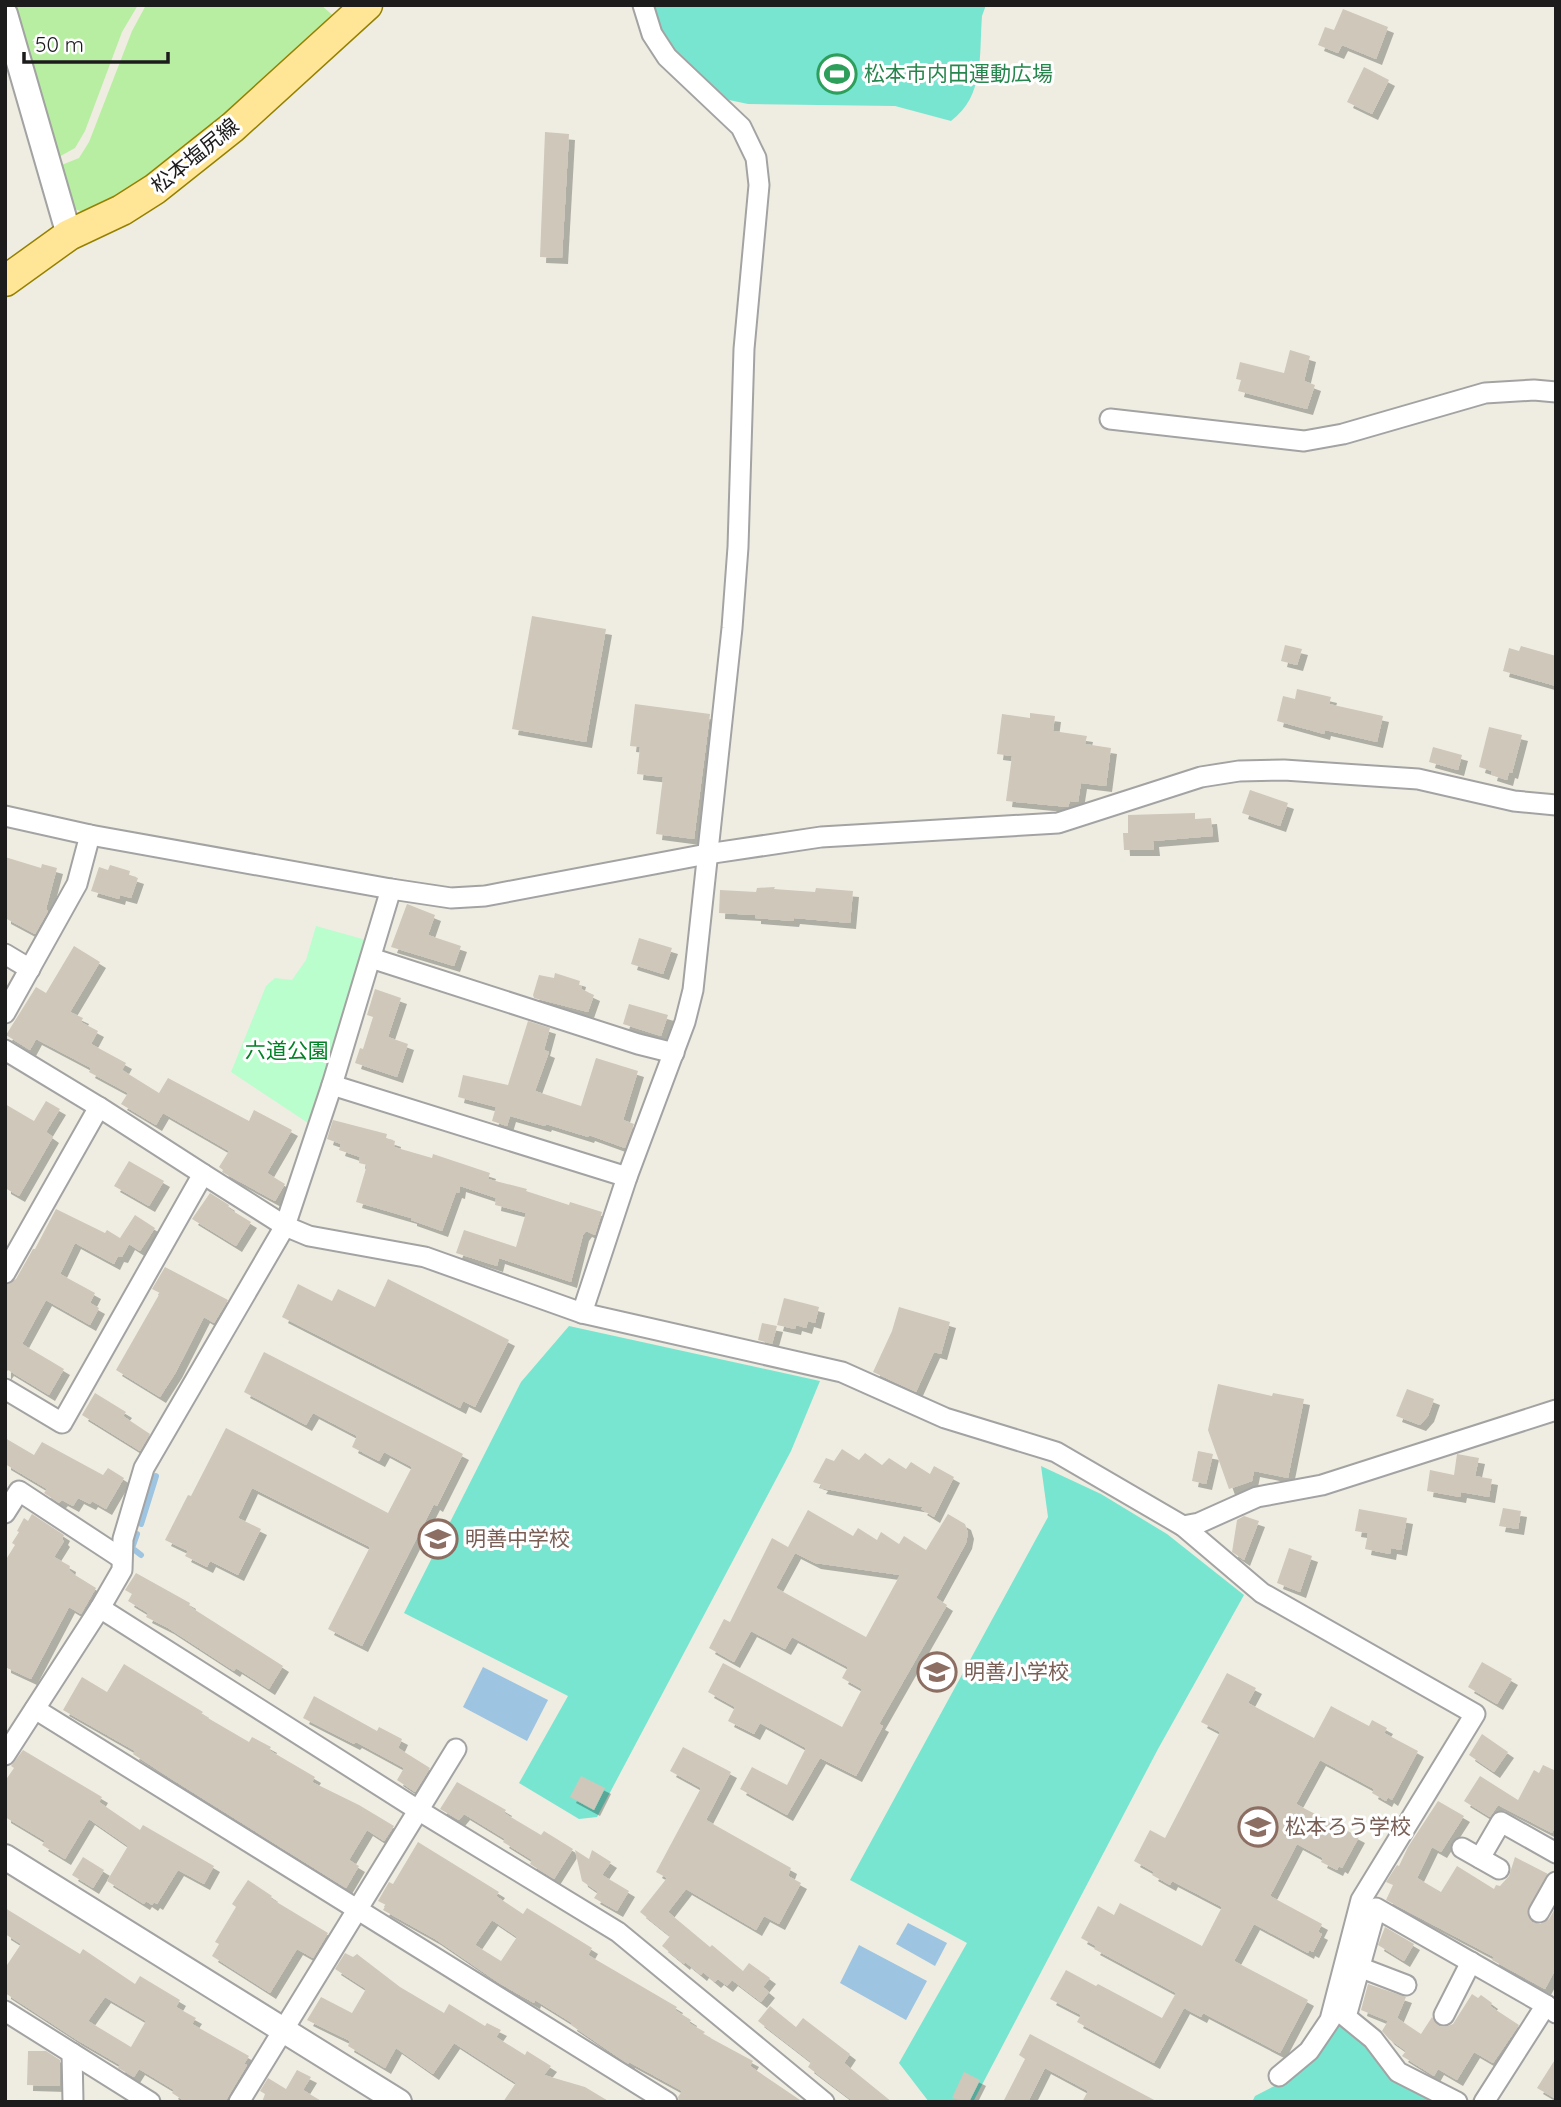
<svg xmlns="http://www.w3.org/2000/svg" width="1561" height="2107" font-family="Quicksand,'Noto Sans JP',sans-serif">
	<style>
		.grass { fill: #b8eea2 }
		.park { fill: #b9fecc }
		.pitch { fill: #78e5d1 }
		.water { fill: #9dc4e1 }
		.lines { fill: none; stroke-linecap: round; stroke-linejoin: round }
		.stream { stroke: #9dc4e1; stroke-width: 6 }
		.building { fill: #cfc7ba; fill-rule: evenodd; filter: url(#shadow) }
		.minor-casing { stroke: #a3a3a3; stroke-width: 23 }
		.tertiary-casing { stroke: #a3a3a3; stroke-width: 28 }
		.primary-casing { stroke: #958100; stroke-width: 33 }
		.minor { stroke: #fff; stroke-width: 19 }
		.tertiary { stroke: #fff; stroke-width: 24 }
		.primary { stroke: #ffe696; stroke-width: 30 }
		.labels { text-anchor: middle; stroke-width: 6; stroke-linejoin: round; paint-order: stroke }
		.leisure-label { font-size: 21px; fill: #27864d; stroke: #fff; text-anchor: start }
		.street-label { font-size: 21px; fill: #1c1c1c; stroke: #fff }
		.park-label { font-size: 21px; fill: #028226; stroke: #fff }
		.education-label { font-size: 21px; fill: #785e54; stroke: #fff; text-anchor: start }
	</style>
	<defs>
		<filter id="shadow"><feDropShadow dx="6" dy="6" stdDeviation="0" flood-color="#0004"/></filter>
	</defs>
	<rect width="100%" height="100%" fill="#efede1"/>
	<g class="grass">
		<path d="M11,5H138L122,32L85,131L75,148L57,158Z"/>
		<path d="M146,5H321L337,19L227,118L94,216L72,208L59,166L79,158L89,142L132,31Z"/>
	</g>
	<path class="park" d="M316,926L366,940L312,1123H308L231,1072L266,986L275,978L292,980L306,960Z"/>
	<g class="pitch">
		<path d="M651,5H986L982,16C979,54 985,96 951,121L895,106L748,104L729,100L679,59L659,28Z"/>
		<path d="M569,1326L820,1381L791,1451L597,1817L579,1819L519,1783L568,1696L404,1613L521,1382Z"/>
		<path d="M1041,1466L1101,1494L1167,1534L1244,1595L1158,1749L973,2102H929L899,2063L967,1943L850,1880L1048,1517Z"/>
		<path d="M1339,2020L1442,2102H1252L1255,2096L1278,2084Z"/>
	</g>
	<g class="water">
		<path d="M483,1667L548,1700L527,1741L463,1707Z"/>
		<path d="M908,1923L947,1943L935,1966L896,1944Z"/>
		<path d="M859,1945L927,1981L906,2020L840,1983Z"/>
	</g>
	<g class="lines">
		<g class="stream">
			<path d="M141,1524L156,1476"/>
			<path d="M137,1534L132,1548L141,1555"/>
		</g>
	</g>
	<g class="building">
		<path d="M1343,9L1388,27L1376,59L1342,45L1338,53L1318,45L1325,27L1334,30Z"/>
		<path d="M1364,67L1389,80L1372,114L1347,102Z"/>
		<path d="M545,132L569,134L562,258L540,257Z"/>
		<path d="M1290,350L1310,356L1304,381L1315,385L1307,409L1238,391L1241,380L1236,379L1240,362L1284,373Z"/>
		<path d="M532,616L606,629L586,742L512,729Z"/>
		<path d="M1285,645L1302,649L1297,665L1281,661Z"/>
		<path d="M1521,646L1556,656V686L1503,671L1509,648L1519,651Z"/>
		<path d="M1297,689L1331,697L1329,704L1383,716L1377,742L1325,730L1324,734L1277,721L1283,696L1295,699Z"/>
		<path d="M635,704L710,714L694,839L656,834L663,777L637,774L640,747L630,746Z"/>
		<path d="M1030,713L1055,716L1053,731L1087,736L1085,744L1111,748L1106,786L1081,783L1078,802L1070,801L1068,807L1006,801L1012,756L997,754L1002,714L1030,718Z"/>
		<path d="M1489,727L1522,735L1512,773L1509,772L1507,780L1491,775L1492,771L1479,767Z"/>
		<path d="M1433,747L1462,755L1458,770L1429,762Z"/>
		<path d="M1250,790L1288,803L1280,826L1242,813Z"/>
		<path d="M1195,813V819L1211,818L1213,836L1153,841L1154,850H1124L1123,833H1128V815Z"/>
		<path d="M5,857L41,868L42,864L57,868L46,909L48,911L35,934L5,918Z"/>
		<path d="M110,865L130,871L129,875L138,878L131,898L120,895L119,899L91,891L99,867L108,870Z"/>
		<path d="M775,887L774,889L815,892L816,888L853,891L850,923L794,918L793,921L755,918V915L719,913L720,890L756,892L757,888Z"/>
		<path d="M407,904L435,915L428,935L461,946L454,966L391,947Z"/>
		<path d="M639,938L672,948L663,974L631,964Z"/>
		<path d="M74,946L100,962L70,1012L83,1018L81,1022L98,1031L91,1044L126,1063L122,1070L159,1093L168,1078L249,1121L254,1110L292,1130L267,1173L285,1184L275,1201L222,1172L223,1170L219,1167L229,1151L163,1113L156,1125L121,1104L128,1093L89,1072L91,1068L36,1039L30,1050L6,1035L36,987L46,993Z"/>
		<path d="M555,973L580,981L579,985L582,986L581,989L594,995L588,1012L534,998L533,995L539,975L554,978Z"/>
		<path d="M375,989L401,998L388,1037L408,1044L397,1077L355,1063L360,1048L363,1049L373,1017L367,1015Z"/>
		<path d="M629,1004L668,1015L661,1036L623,1024Z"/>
		<path d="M528,1021L550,1028L544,1050L549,1052L535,1091L581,1106L596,1058L638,1071L623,1120L634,1124L625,1148L589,1135L588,1137L546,1124L545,1126L510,1116L507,1126L492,1121L496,1107L458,1097L463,1075L508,1085Z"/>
		<path d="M46,1101L60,1109L46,1132L53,1137L19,1196L5,1188V1104L34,1121Z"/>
		<path d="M333,1120L387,1134L386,1138L395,1141L394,1147L432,1158L433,1154L490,1173L488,1179L527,1189L526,1191L569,1205L570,1202L602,1212L595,1235L586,1231L583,1235L571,1282L499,1258L497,1266L456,1253L464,1230L516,1247L526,1213L495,1205L496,1198L460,1186L459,1193L456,1192L442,1231L411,1220V1218L356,1202L367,1165L359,1163L360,1157L339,1150L341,1144L327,1139Z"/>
		<path d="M129,1161L164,1181L149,1206L114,1186Z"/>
		<path d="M210,1193L229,1205L228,1208L251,1222L236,1246L192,1219Z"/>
		<path d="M56,1209L105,1233L107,1230L120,1238L135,1215L155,1228L140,1251L129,1244L122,1257L118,1256L114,1264L75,1243L60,1274L95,1293L90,1303L99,1308L90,1325L46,1300L22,1344L64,1369L49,1395L8,1370L5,1374V1285L16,1279L33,1249H35Z"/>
		<path d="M165,1267L228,1300L214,1323L204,1317L176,1372L160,1397L116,1370L160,1293L152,1289Z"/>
		<path d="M388,1279L509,1340L475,1407L463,1401L460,1408L282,1317L298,1284L332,1301L338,1289L375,1307Z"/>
		<path d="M784,1298L819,1307L815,1323L808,1321L806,1328L796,1325L795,1329L777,1325Z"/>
		<path d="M899,1307L950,1322L941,1354L934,1352L916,1392L873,1372L892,1331Z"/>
		<path d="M762,1323L777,1326L772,1344L758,1340Z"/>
		<path d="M264,1352L463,1454L437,1506L434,1504L362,1646L328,1629L370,1547L252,1488L238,1518L261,1529L238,1575L210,1561L207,1567L185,1556L188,1551L165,1540L188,1495L191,1496L226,1428L388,1513L412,1467L384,1452L379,1461L352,1447L357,1436L313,1413L306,1425L244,1392Z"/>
		<path d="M1218,1384L1272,1396L1273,1393L1304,1399L1288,1478L1254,1471L1252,1481L1229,1489L1208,1430Z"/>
		<path d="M1407,1389L1434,1399L1428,1416L1420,1425L1396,1416Z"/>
		<path d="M95,1393L126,1412L123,1416L150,1434L140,1451L82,1415Z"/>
		<path d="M5,1438L34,1455L42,1442L103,1475L108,1468L124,1478L106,1509L92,1501L90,1504L78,1498L73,1506L62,1500L59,1503L44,1493L47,1489L5,1464Z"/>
		<path d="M842,1449L859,1460L865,1453L882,1465L889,1458L906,1469L911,1462L930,1474L934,1466L954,1477L934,1517L921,1509L923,1507L820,1488L822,1485L813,1482L826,1458L834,1461Z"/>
		<path d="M1198,1451L1213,1454L1206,1484L1192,1481Z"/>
		<path d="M1457,1454L1479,1458L1475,1476L1492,1479L1489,1497L1461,1492L1460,1497L1427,1491L1430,1470L1454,1475Z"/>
		<path d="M1503,1508L1521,1511L1518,1529L1499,1526Z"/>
		<path d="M1359,1509L1407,1518L1401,1550L1391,1548L1390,1554L1365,1549L1368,1533L1355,1531Z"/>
		<path d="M808,1510L853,1536L858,1528L877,1540L881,1532L899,1544L904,1536L926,1550L948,1514L965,1524L968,1533L966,1543L936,1598L947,1605L879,1724L883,1726L856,1776L820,1758L787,1815L740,1789L752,1767L787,1785L806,1748L760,1723L754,1734L728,1721L735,1707L708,1692L723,1663L842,1727L862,1689L842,1678L848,1667L792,1637L785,1649L751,1631L734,1662L709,1648L724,1619L730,1622L772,1538L788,1547ZM795,1553L815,1563L900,1575L866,1637L776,1588Z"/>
		<path d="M32,1514L64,1535L62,1539L64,1541L54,1557L70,1566L69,1570L75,1575L96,1588L81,1614L69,1607L31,1679L5,1667V1561L15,1545L12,1543L19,1532L17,1531L24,1518L28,1521Z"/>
		<path d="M1244,1516L1259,1521L1244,1560L1232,1552L1237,1520Z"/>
		<path d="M1289,1548L1312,1556L1300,1592L1277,1583Z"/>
		<path d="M136,1573L190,1603L189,1606L283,1666L269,1689L236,1668L234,1671L168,1628L146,1617L148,1613L128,1601L132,1594L125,1590Z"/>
		<path d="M1482,1662L1512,1679L1497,1704L1468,1687Z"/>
		<path d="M124,1664L203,1712L201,1714L249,1742L252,1737L271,1747L269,1750L315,1777L312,1782L359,1805L394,1826L384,1841L367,1830L349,1860L359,1866L346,1888L170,1778L133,1754L135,1751L63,1710L82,1677L107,1692Z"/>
		<path d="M1227,1673L1256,1688L1248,1703L1314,1738L1331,1706L1369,1726L1372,1720L1387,1728L1384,1733L1418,1751L1392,1800L1388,1797L1386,1801L1372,1793L1374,1789L1320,1760L1296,1804L1359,1837L1342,1868L1339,1866L1337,1870L1321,1862L1323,1858L1297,1844L1270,1896L1322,1924L1318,1932L1322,1934L1313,1952L1309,1950L1308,1953L1254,1924L1234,1961L1308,2000L1280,2053L1203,2013L1201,2017L1184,2008L1154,2063L1077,2022L1081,2015L1050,1999L1066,1970L1096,1986L1098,1984L1162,2018L1176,1993L1094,1949L1096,1946L1081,1938L1098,1906L1114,1915L1120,1903L1202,1946L1222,1907L1172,1881L1170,1885L1152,1875L1154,1872L1134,1861L1150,1830L1165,1838L1220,1732L1201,1722Z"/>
		<path d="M314,1696L377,1731L379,1727L402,1739L398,1748L430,1768L415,1792L397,1780L404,1768L356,1742L354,1744L303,1718Z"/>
		<path d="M1482,1734L1508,1752L1494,1772L1469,1755Z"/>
		<path d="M683,1747L731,1772L706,1820L791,1868L788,1876L801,1883L779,1924L764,1916L756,1930L686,1889L668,1912L710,1947L712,1945L743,1971L749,1963L770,1978L763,1987L769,1992L761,2002L732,1980L727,1986L718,1979L715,1982L703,1972L701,1975L685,1962L684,1964L662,1946L670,1936L640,1912L667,1878L656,1872L701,1788L670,1771Z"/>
		<path d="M23,1750L102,1797L99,1802L140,1830L143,1825L214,1866L204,1884L178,1870L157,1904L154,1902L152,1905L146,1901L144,1904L107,1881L128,1846L89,1819L65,1859L42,1845L45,1841L5,1817V1781L14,1768L11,1766Z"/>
		<path d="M1543,1765L1556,1771V1825L1552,1833L1498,1805L1490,1817L1464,1801L1480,1776L1518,1800L1534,1770L1539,1773Z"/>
		<path d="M581,1776L605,1788L594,1810L570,1797Z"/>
		<path d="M457,1782L506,1810L504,1813L541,1835L544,1831L573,1849L554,1879L530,1864L532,1860L503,1842L505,1839L464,1814L459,1820L440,1809Z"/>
		<path d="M1438,1801L1464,1816L1441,1852L1432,1847L1417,1878L1441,1892L1457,1866L1494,1889L1496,1885L1500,1886L1509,1876L1515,1857L1548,1874L1527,1911L1532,1922L1540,1924L1549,1919L1556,1907V1968L1545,1989L1492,1960L1494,1957L1386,1900L1393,1885L1386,1882L1397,1865L1399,1866L1408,1847Z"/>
		<path d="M418,1842L499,1892L496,1896L523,1914L527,1908L592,1948L588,1955L677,2007L675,2010L691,2020L689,2023L705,2032L703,2034L753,2061L750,2066L803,2102H679L678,2097L682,2091L629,2062L628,2064L571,2025L572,2023L535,2000L534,2003L499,1983L435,1939L383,1910L386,1905L378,1901L389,1882L393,1884ZM492,1920L517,1937L501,1961L475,1945Z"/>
		<path d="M575,1850L589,1859L592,1850L611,1862L602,1875L629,1891L617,1911L594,1898L598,1892L582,1881Z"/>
		<path d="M83,1857L104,1870L93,1888L72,1875Z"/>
		<path d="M248,1880L272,1896L270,1898L328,1933L313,1958L297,1949L270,1993L212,1956L219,1944L215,1942L236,1907L232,1904Z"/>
		<path d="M5,1908L80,1954L83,1949L135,1984L140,1976L180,2000L176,2007L196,2018L192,2024L249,2056L244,2064L247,2065L225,2102H186L172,2093L174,2090L139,2069L134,2077L118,2068L120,2065L77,2040L5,1993V1968L21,1944L5,1934ZM105,1997L146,2021L131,2047L88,2021Z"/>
		<path d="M1385,1927L1414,1944L1404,1961L1378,1945Z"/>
		<path d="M345,1953L353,1957L357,1954L400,1987L444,2013L449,2004L485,2026L487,2023L501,2030L496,2037L525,2055L527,2051L551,2066L544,2075L585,2087L610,2102H503L516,2083L454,2043L433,2074L396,2048L385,2068L348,2046L350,2041L307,2020L321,1997L352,2013L366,1989L335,1969Z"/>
		<path d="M1368,1984L1406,1997L1397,2018L1421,2034L1432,2017L1439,2026L1445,2027L1453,2024L1472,1994L1478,1998L1481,1995L1492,2003L1490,2006L1519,2025L1493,2063L1474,2052L1457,2080L1438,2069L1434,2076L1402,2056L1406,2051L1389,2039L1382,2031L1388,2021L1361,2010Z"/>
		<path d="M770,2006L796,2027L803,2018L850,2054L844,2063L892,2102H854L808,2067L811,2062L758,2021Z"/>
		<path d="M1030,2034L1158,2102H1082L1088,2091L1045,2068L1028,2102H1003L1025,2059L1019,2055Z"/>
		<path d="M28,2051H46L60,2060V2086L27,2085Z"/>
		<path d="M1556,2058V2099L1537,2088Z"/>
		<path d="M297,2070L311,2077L303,2090L323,2102H262L265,2094L260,2091L268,2078L286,2089Z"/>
		<path d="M964,2072L980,2080L969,2102L952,2098Z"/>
	</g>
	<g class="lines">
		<g class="minor-casing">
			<g id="minor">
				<path d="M1110,419L1304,441L1343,434L1485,393L1534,390L1556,392"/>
				<path d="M5,816L90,835L391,889L451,898L485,896L707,854L821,837L1058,823L1201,777L1239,771L1284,770L1418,779L1514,801L1556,805"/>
				<path d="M5,954L30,969"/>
				<path d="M371,958L638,1044L674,1053"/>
				<path d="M5,1013L77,884L90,835"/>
				<path d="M5,1050L99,1107"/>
				<path d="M332,1085L627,1177"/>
				<path d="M203,1174L285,1226L309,1236L425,1257L582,1313L842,1372L945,1418L1056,1452L1183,1526L1262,1593L1475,1714L1361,1900L1330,2020L1309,2051L1279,2076"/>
				<path d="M5,1273L99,1107L203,1174L62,1423L5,1389"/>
				<path d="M582,1313L627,1177L685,1022L693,990L732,628L738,547L744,349L759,185L756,158L741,127L667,57L652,34L643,5"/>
				<path d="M5,1513L19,1491L121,1558"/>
				<path d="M1183,1526L1199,1523L1257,1497L1322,1485L1556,1410"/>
				<path d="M100,1608L418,1810L618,1932L824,2102"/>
				<path d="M35,1709L667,2102"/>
				<path d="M5,1755L100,1608L122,1570L123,1539L144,1468L285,1226L332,1085L391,889"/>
				<path d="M1462,1848L1499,1869"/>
				<path d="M1480,1858L1501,1822L1556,1853"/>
				<path d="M1539,1912L1556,1882"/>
				<path d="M1359,1967L1406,1985"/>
				<path d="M5,2011L150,2102"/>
				<path d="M1444,2015L1471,1962"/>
				<path d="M72,2053L73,2102"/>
				<path d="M239,2102L456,1749"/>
				<path d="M1457,2102L1398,2072L1373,2039L1346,2017L1376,1908L1546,2005L1556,2013"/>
				<path d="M1484,2102L1546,2005"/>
			</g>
		</g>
		<g class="tertiary-casing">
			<g id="tertiary">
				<path d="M5,14L69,235"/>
				<path d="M5,1857L399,2102"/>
			</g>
		</g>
		<g class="primary-casing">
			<path id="primary" d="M5,281L69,235L122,210L155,189L233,127L367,5"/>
		</g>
		<use href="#minor" class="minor"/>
		<use href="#tertiary" class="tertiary"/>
		<use href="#primary" class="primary"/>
	</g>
	<defs>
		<g id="stadium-ring" transform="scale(2.0125)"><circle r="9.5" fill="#fff" stroke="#2e9e5b" stroke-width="1.5"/><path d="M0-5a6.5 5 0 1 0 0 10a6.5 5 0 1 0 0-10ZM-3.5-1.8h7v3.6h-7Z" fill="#2e9e5b"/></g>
		<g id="school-ring" transform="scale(2.0125)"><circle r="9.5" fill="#fff" stroke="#8d6e63" stroke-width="1.5"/><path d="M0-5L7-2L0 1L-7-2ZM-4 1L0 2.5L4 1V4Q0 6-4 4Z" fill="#8d6e63"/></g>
	</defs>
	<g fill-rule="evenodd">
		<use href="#stadium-ring" x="837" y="74"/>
		<use href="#school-ring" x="438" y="1539"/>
		<use href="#school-ring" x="937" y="1672"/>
		<use href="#school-ring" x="1258" y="1827"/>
	</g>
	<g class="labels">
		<g class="leisure-label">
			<text x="864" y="81">松本市内田運動広場</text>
		</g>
		<g class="street-label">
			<text transform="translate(195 156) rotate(-39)" y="7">松本塩尻線</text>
		</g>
		<g class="park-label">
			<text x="287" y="1058">六道公園</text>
		</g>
		<g class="education-label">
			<text x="465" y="1546">明善中学校</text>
			<text x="964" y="1679">明善小学校</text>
			<text x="1285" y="1834">松本ろう学校</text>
		</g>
	</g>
	<rect width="1561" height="2107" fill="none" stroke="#1c1c1c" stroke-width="14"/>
	<path d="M24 52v10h144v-10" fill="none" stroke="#1c1c1c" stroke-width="3.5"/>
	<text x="35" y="52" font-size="21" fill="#1c1c1c" stroke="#ffffff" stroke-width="5" paint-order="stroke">50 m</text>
</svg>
